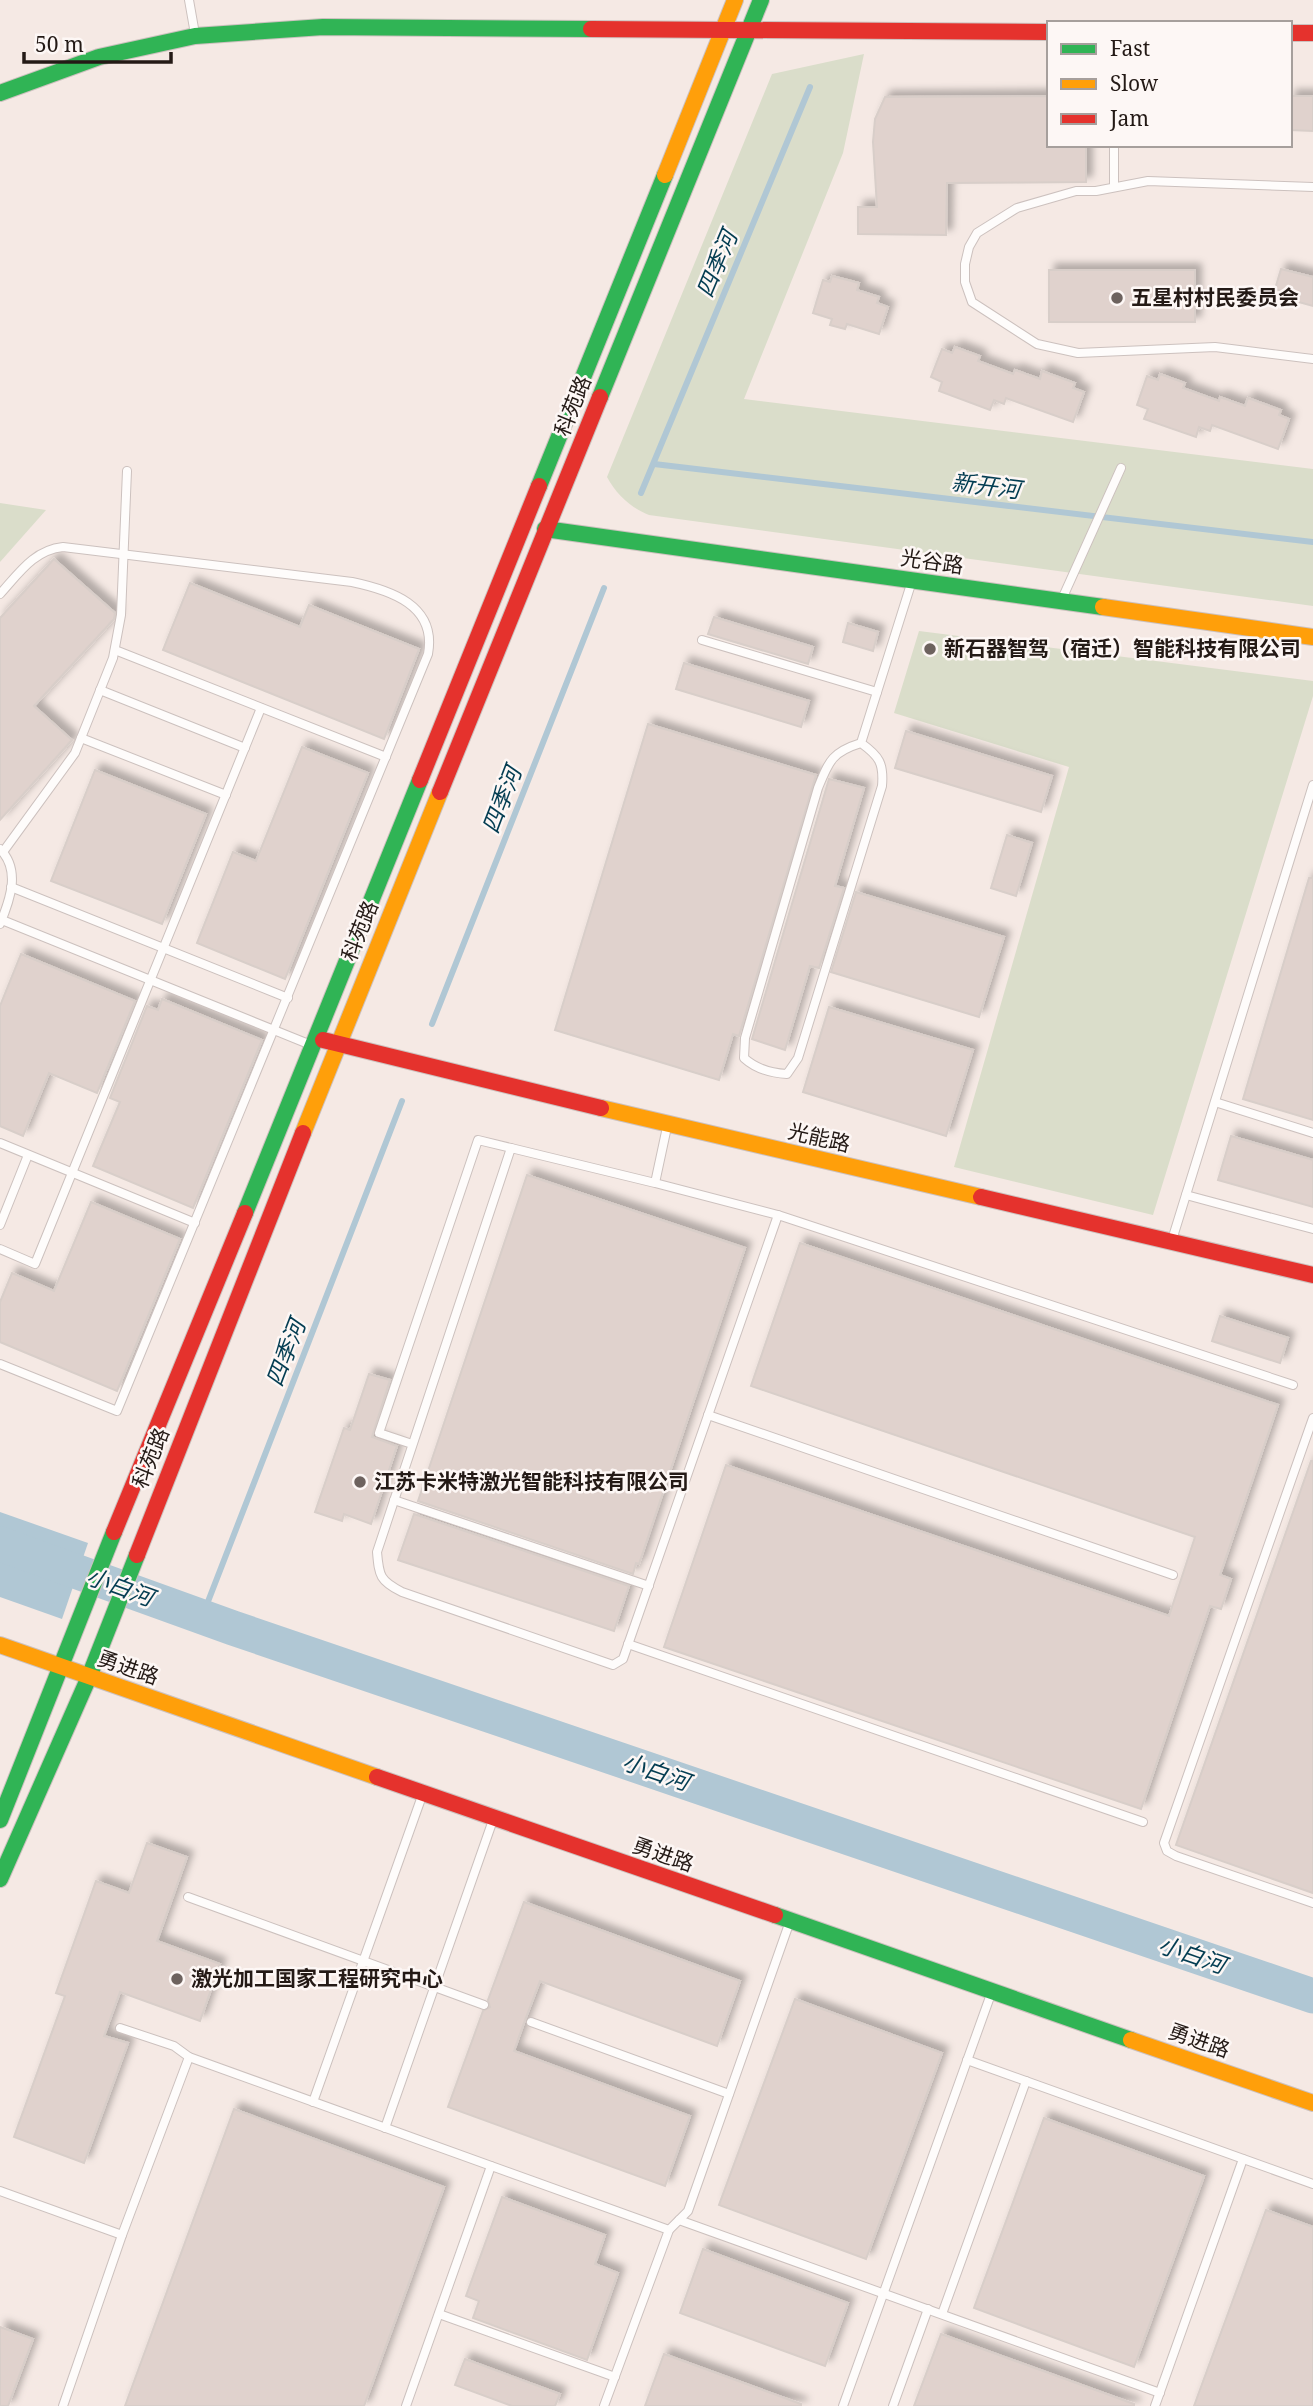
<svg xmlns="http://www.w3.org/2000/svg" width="1313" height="2406" font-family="'Noto Serif','Noto Sans SC',serif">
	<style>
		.green { fill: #daddca }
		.water { fill: #b0c7d4 }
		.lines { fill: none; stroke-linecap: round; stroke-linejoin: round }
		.stream { stroke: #b0c7d4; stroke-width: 6 }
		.river { stroke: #b0c7d4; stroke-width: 35 }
		.building { fill: #e0d2cd; stroke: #d8cec9; stroke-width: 2; filter: url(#shadow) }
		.lane-casing { stroke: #ccc1be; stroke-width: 10 }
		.fast-casing { stroke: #ccc1be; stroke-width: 18 }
		.slow-casing { stroke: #ccc1be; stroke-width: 18 }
		.jam-casing { stroke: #ccc1be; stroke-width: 18 }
		.lane { stroke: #fefcfb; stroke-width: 8 }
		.fast { stroke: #30b455; stroke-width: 16 }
		.slow { stroke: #ff9f0a; stroke-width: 16 }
		.jam { stroke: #e5322d; stroke-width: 16 }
		.poi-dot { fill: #6d625e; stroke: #fdf7f5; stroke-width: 2.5 }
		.labels { text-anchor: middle; stroke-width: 5; stroke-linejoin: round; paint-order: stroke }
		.poi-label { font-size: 21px; font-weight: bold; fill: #241a16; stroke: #fdf7f5; text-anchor: start }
		.street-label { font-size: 21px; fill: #241a16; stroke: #fdf7f5 }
		.water-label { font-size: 23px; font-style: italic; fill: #043d52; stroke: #fdf7f5 }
	</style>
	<defs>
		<filter id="shadow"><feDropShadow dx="6" dy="-6" stdDeviation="3.5" flood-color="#0004"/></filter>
	</defs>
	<rect width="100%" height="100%" fill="#f5e9e4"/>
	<g class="green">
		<path d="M864,54L843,153L744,399L1313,469V606L649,515C631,508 616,494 607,477L772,74Z"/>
		<path d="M0,503L46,510L0,562Z"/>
		<path d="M919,631L1313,681V696L1153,1215L954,1167L1069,767L894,713Z"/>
	</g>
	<path class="water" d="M0,1512L88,1543L62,1619L0,1597Z"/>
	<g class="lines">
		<g class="stream">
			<path d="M654,464L1313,542"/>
			<path d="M641,493L810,87"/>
			<path d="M432,1024L604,588"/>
			<path d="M202,1617L402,1101"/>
		</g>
		<path class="river" d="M0,1544L233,1628L1313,1996"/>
	</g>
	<g class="building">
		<path d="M1049,96V145H1086V182L947,183L946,235L858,234V207H877L873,142L875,119L885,97Z"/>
		<path d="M1290,96H1313V131L1290,130Z"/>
		<path d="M1281,269L1313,277V306L1295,301L1296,295L1275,289Z"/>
		<rect x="1049" y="270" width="146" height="52"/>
		<path d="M832,276L859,283L857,290L879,297L877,303L888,307L879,334L847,324L845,329L830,325L832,319L813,313L823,280L830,282Z"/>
		<path d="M955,347L980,356L978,361L1013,374L1015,370L1040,379L1042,371L1075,383L1073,388L1084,392L1073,422L1006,398L1004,404L994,400L990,410L939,391L942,382L931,377L942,349L952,353Z"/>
		<path d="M1160,374L1185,383L1183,388L1219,401L1220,397L1245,406L1248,398L1281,410L1279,415L1289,419L1278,449L1212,425L1210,431L1199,427L1196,437L1144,419L1148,409L1137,405L1147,376L1158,380Z"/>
		<path d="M54,559L115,613L114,619L34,706L72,740L0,820V618Z"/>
		<path d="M190,583L300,627L309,605L419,649L384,739L163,650Z"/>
		<path d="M714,617L813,647L808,664L708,634Z"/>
		<path d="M848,623L878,632L873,651L843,642Z"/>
		<path d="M684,663L809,701L801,727L676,689Z"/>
		<path d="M648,724L816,775L739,1036L733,1034L719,1080L555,1030Z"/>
		<path d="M906,731L1052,776L1041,812L895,768Z"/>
		<path d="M302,747L368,773L285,979L197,943L233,852L256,861Z"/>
		<path d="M95,770L206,814L162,924L51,881Z"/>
		<path d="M829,779L864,788L835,886L844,888L819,968L810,966L785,1050L752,1039Z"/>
		<path d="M1007,835L1032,843L1016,896L991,888Z"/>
		<path d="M1309,878H1313V1120L1243,1099Z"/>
		<path d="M856,892L1004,937L979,1017L831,972Z"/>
		<path d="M21,954L135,1001L97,1093L49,1073L23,1136L0,1126V1006Z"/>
		<path d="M162,999L262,1040L193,1208L93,1166L120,1102L110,1098L147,1006L158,1010Z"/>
		<path d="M829,1007L973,1050L946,1136L803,1092Z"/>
		<path d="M1231,1136L1313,1160V1207L1218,1180Z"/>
		<path d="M527,1175L745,1248L639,1564L636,1563L633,1574L418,1501Z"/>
		<path d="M91,1202L180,1239L117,1391L0,1342V1302L12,1273L54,1291Z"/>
		<path d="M800,1243L1278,1405L1220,1575L1231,1579L1221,1609L1210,1606L1141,1809L664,1647L726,1465L1169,1616L1195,1537L751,1386Z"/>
		<path d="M1220,1316L1288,1338L1280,1363L1212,1341Z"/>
		<path d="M369,1374L390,1380L372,1437L397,1446L371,1524L344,1514L342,1521L315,1512L344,1428L350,1430Z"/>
		<path d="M1311,1461H1313V1893L1176,1845Z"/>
		<path d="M414,1514L629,1586L614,1631L398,1560Z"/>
		<path d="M147,1843L187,1857L157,1941L220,1964L200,2021L120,1992L104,2036L128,2043L84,2163L14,2137L65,1996L56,1993L96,1881L129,1893Z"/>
		<path d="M524,1902L740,1981L717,2046L540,1981L525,2020L514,2051L690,2116L665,2186L448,2107L483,2011L490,2007L488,2000Z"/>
		<path d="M795,1999L942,2053L866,2259L719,2205Z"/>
		<path d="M234,2109L444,2187L364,2406H125Z"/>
		<path d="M1044,2118L1204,2176L1134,2367L974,2308Z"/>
		<path d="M502,2197L605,2235L595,2264L618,2273L587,2360L473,2318L479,2301L466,2296Z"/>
		<path d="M1266,2210L1313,2227V2406H1194Z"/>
		<path d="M703,2249L848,2303L825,2366L680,2313Z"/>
		<path d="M0,2327L33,2339L8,2406H0Z"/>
		<path d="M941,2334L1134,2404V2406H914Z"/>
		<path d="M664,2354L801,2404V2406H645Z"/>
		<path d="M465,2359L560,2394L555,2406H512L455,2385Z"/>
	</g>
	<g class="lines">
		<g class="lane-casing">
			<g id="lane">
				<path d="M189,0L195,34"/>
				<path d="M1114,145V187"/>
				<path d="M1313,187L1148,181L1096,191H1076L1017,208L977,233L969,247L965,264V282L972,302L1037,344L1078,353L1215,347L1313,359"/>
				<path d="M0,594C19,573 34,550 63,547L352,582C390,590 437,605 428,654L117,1411L0,1364"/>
				<path d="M1062,599L1121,468"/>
				<path d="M702,640L877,692"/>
				<path d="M115,650L386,757"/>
				<path d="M100,690L245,748"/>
				<path d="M81,738L226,795"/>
				<path d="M861,743C879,756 884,763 882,786L798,1058L787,1074C770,1073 756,1069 744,1058L745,1038L818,788C829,761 832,752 861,743L911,584"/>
				<path d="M0,849C21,870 10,900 0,924"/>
				<path d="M3,852L75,753L113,658L121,615L127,471"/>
				<path d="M11,887L288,998"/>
				<path d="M2,920L311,1045"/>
				<path d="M1215,1102L1313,1133"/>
				<path d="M0,1143L195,1223"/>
				<path d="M655,1183L778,1215L623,1659L613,1665L402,1592C380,1581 379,1576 377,1552L511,1148L655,1183L667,1127"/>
				<path d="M1186,1195L1313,1229"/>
				<path d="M778,1215L1293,1385"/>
				<path d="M0,1225L28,1155"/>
				<path d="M1172,1240L1313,785"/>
				<path d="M0,1249L35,1264L261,708"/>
				<path d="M708,1415L1173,1575"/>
				<path d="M1313,1418L1164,1843L1167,1851L1176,1856L1313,1903"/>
				<path d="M412,1444L379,1433L478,1140L511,1148"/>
				<path d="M394,1500L649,1586"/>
				<path d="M628,1644L1143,1822"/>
				<path d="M188,1897L484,2005"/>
				<path d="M531,2022L729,2094"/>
				<path d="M120,2028L174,2046L189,2057L669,2230"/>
				<path d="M967,2060L1313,2184"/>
				<path d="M313,2102L422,1796"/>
				<path d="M385,2128L493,1820"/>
				<path d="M0,2191L122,2235"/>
				<path d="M679,2220L1160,2393"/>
				<path d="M439,2314L615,2377"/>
				<path d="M942,2314L1026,2081"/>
				<path d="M63,2406L122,2235L189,2057"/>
				<path d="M406,2406L491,2166"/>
				<path d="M604,2406L669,2230L688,2211L789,1924"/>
				<path d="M843,2406L991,1994"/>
				<path d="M893,2406L928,2309"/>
				<path d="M1155,2406L1243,2159"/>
			</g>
		</g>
		<g class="fast-casing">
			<g id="fast">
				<path d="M0,93L99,57L195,36L323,27L591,29"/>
				<path d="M600,397L761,0"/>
				<path d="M539,486L665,175"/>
				<path d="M545,529L1103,607"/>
				<path d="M245,1213L420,780"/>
				<path d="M0,1820L114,1532"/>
				<path d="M0,1879L89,1677L137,1555"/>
				<path d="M775,1915L1131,2040"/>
			</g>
		</g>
		<g class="slow-casing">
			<g id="slow">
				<path d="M665,175L735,0"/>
				<path d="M1103,607L1313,637"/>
				<path d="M601,1108L981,1197"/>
				<path d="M303,1133L440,792"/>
				<path d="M0,1645L377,1777"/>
				<path d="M1131,2040L1313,2103"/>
			</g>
		</g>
		<g class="jam-casing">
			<g id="jam">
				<path d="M591,29L1049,32"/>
				<path d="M1290,33H1313"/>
				<path d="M420,780L539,486"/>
				<path d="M440,792L600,397"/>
				<path d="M323,1040L601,1108"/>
				<path d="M981,1197L1313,1275"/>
				<path d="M114,1532L245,1213"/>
				<path d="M137,1555L303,1133"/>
				<path d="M377,1777L775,1915"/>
			</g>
		</g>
		<use href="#lane" class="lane"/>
		<use href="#fast" class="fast"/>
		<use href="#slow" class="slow"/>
		<use href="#jam" class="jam"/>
	</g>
	<g class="poi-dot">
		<circle cx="1117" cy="298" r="7"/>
		<circle cx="930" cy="649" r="7"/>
		<circle cx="360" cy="1482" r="7"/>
		<circle cx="177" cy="1979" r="7"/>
	</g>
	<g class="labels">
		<g class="poi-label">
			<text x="1131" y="305">五星村村民委员会</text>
			<text x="944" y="656">新石器智驾（宿迁）智能科技有限公司</text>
			<text x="374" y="1489">江苏卡米特激光智能科技有限公司</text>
			<text x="191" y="1986">激光加工国家工程研究中心</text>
		</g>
		<g class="street-label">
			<text transform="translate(573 406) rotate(-68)" y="7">科苑路</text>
			<text transform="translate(932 562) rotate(8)" y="7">光谷路</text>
			<text transform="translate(360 931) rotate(-68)" y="7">科苑路</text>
			<text transform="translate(819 1138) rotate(13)" y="7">光能路</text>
			<text transform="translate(151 1458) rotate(-68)" y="7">科苑路</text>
			<text transform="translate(128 1668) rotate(19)" y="7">勇进路</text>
			<text transform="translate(663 1855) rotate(19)" y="7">勇进路</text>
			<text transform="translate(1199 2041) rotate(19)" y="7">勇进路</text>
		</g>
		<g class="water-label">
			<text transform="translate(717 264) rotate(-67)" y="8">四季河</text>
			<text transform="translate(986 486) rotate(7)" y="8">新开河</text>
			<text transform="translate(502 800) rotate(-69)" y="8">四季河</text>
			<text transform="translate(286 1353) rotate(-69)" y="8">四季河</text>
			<text transform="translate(120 1587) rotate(20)" y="8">小白河</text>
			<text transform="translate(656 1772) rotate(19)" y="8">小白河</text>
			<text transform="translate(1192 1955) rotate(19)" y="8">小白河</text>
		</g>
	</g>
	<rect x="1047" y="21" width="245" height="126" fill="#fdf7f5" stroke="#a69f9c" stroke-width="2"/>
	<rect x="1061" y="44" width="35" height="10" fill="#30b455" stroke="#a69f9c" stroke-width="2"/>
	<text x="1110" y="56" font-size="21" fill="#241a16">Fast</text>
	<rect x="1061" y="79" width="35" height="10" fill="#ff9f0a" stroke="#a69f9c" stroke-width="2"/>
	<text x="1110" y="91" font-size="21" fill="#241a16">Slow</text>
	<rect x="1061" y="114" width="35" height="10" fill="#e5322d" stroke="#a69f9c" stroke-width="2"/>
	<text x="1110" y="126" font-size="21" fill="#241a16">Jam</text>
	<path d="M24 52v10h147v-10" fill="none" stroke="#241a16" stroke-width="3.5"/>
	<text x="35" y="52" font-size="21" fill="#241a16" stroke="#fdf7f5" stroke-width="5" paint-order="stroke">50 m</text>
</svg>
